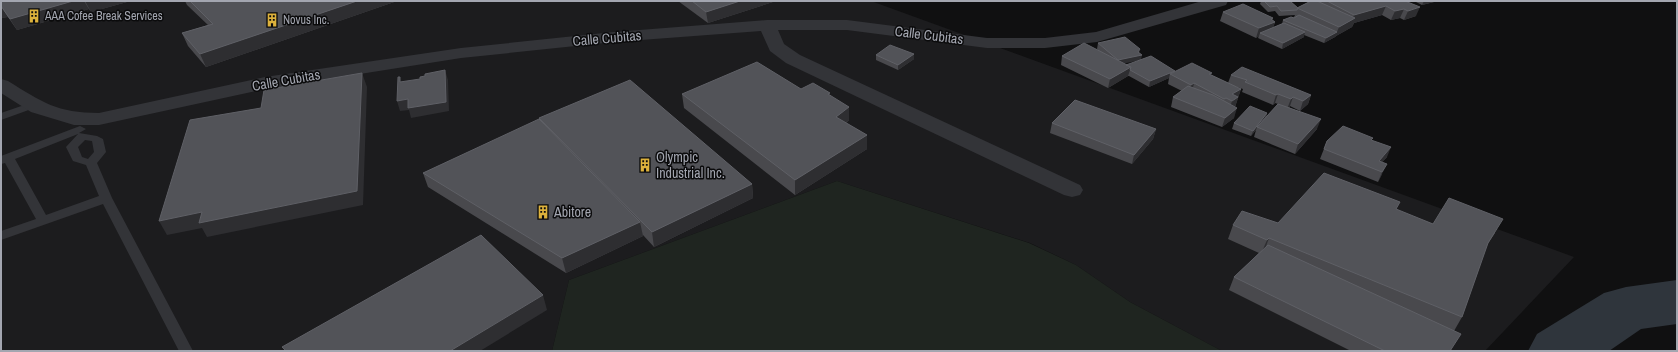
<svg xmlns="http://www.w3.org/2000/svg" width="1678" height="352" font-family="'Archivo Narrow',sans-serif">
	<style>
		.built { fill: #1c1c1e }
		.green { fill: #1f2520 }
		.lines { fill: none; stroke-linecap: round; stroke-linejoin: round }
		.river { fill: #2f353c; fill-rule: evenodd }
		.service { fill: #333438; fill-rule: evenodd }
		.minor { fill: #333438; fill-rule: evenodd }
		.wall { fill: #49494d }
		.shaded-wall { fill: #2e2e31 }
		.building { fill: #525358; stroke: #5f6066 }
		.labels { text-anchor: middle; stroke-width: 3; stroke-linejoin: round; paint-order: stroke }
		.far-poi-label { font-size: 12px; fill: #a3a6b0; stroke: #0b0b0c; text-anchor: start }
		.street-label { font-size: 14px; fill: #a3a6b0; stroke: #0b0b0c }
		.poi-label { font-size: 14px; fill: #a3a6b0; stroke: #0b0b0c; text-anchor: start }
	</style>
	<rect width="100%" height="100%" fill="#101011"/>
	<path class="built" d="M1,1H871L1574,257L1485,351H1222L1130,302L1076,265L1030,243L837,181L569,280L552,351H1Z"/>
	<path class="green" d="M837,181L1029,243L1076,265L1130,302L1222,351H552L569,280Z"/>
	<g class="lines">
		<path class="river" d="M1677,280V324L1641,329L1609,351H1528L1537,334L1604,293L1626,287Z"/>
		<g class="service">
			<path d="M33,102L37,103L38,105L37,107L1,120V113Z"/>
			<path d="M80,126L86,129L79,133L97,136L103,139L106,152L97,163L112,198L193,351H179L103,204L1,240V231L36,219L5,163L1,164V156ZM78,134L66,147L73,161L86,165L99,196L46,215L15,159ZM85,140L92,141L94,152L88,159L82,157L78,147Z"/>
		</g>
		<path class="minor" d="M1202,1H1228L1226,5L1097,42L1045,48H987L847,30H778L784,44L800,55L1080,185L1083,190L1080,195L1072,197L1064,195L786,63L770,51L761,31L614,42L461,58L265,89L99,125H74L31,112L1,93V79L8,81C42,102 57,113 99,113L265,77L461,48L614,32L767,20H847L987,38H1045L1096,32Z"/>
	</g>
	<g class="wall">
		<path d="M1,1H127V2L91,12L89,9L17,30L8,17L1,18Z"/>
		<path d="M185,1H397L206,67L188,46L182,33L208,25L187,5Z"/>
		<path d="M678,1H776L708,23Z"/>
		<path d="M1261,1H1290L1297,8L1311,1H1405L1416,16L1404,20L1400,18L1391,20L1382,15L1354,23L1352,27L1336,36L1335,37L1324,43L1304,35V37L1282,49L1258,38L1259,36L1256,38L1220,21L1223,12L1273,18L1272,20L1275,22L1273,28L1282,24L1283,20L1295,17H1294L1295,15L1279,16L1275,11L1268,12L1260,4Z"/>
		<path d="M1414,1H1438L1422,5Z"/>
		<path d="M1098,43L1126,65L1175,71L1174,72L1211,75L1228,83L1231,75L1311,95L1308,104L1300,111L1290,106L1289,107L1317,129L1295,154L1254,137L1256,130L1251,136L1232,129L1234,123L1267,113L1266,118L1278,104L1275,103L1273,105L1242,92L1243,89L1234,86L1241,89L1235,107L1234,118L1222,127L1171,107L1173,97L1182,91L1168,84L1169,78L1149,87L1129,76H1128L1108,88L1061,65L1062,56L1099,51L1097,49Z"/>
		<path d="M914,54V59L898,70L876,60V55Z"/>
		<path d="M801,89L830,95L849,120L846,123L867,135V149L795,195L684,108L682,94Z"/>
		<path d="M539,118L752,184L753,198L654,247L643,235V236L566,273L428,187L423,173L540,120Z"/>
		<path d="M1052,123L1156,129L1153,139L1132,164L1050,133Z"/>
		<path d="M1327,141L1387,157L1382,162V174L1378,182L1320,159Z"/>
		<path d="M1396,210L1433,224L1495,233L1487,245L1462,317L1454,331L1451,351H1351L1229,290L1234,277L1259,253L1228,239L1233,225L1278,223Z"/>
	</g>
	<g class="shaded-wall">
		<path d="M73,1H84L89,9L17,30L10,19Z"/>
		<path d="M85,1H127V2L91,12Z"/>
		<path d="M357,1H397L206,67L200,54Z"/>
		<path d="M740,1H776L708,23L706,12Z"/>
		<path d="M1424,1H1438L1422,5Z"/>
		<path d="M1,6L8,17L1,18Z"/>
		<path d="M1386,6L1382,15L1354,23L1352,27L1336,36L1335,37L1324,43L1326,38L1337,32L1339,27L1352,20L1354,15Z"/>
		<path d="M1420,7L1416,16L1404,20L1408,11Z"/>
		<path d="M1404,9L1400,18L1391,20L1395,11Z"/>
		<path d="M1273,18L1271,23L1275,22L1272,31L1260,33L1259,36L1256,38L1259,28L1271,19Z"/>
		<path d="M1305,32L1304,37L1282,49L1283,43Z"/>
		<path d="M1140,49L1139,54L1142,55L1141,60L1117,65L1118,60L1138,52Z"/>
		<path d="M914,54V59L898,70V65Z"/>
		<path d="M1131,67L1128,76L1108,88L1110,79Z"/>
		<path d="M445,70L448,80L449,111L411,118L409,110L400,111L397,101L408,99Z"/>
		<path d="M1175,71L1173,76L1170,74L1169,78L1149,87L1150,81Z"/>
		<path d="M362,73L367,87L363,205L207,237L202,228L167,235L159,221L202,212Z"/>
		<path d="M1194,83L1192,93L1188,94L1191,85Z"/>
		<path d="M1241,89L1235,107L1229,110L1232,101V94Z"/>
		<path d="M1278,94L1275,103L1273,105L1276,95Z"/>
		<path d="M1311,95L1308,104L1300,111L1303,101Z"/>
		<path d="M1293,97L1290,106L1287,109L1291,99Z"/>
		<path d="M849,107V120L836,130V117Z"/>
		<path d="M1237,108L1234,118L1222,127L1225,118Z"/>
		<path d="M1267,113L1265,118L1257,127L1256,130L1251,136L1253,131Z"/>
		<path d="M1321,119L1317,129L1295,154L1298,144Z"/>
		<path d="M1156,129L1153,139L1132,164L1134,155Z"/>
		<path d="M867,135V149L795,195V180Z"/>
		<path d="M1391,147L1387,157L1376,169L1379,161Z"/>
		<path d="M1387,164L1378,182L1382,172Z"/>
		<path d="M752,184L753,198L654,247L652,232Z"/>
		<path d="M640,222L643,236L566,273L562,258Z"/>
		<path d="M1269,238L1264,252L1261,254L1267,240Z"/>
		<path d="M543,295L547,310L480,351H450Z"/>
	</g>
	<g class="building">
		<path d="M1,1H73L10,19L1,6Z"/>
		<path d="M190,1H357L200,54L182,33L213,24Z"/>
		<path d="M692,1H740L706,12Z"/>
		<path d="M1264,1H1290L1298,8L1297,10L1281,11L1277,6L1270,7Z"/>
		<path d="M1311,1H1317L1355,18L1339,27L1297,8Z"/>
		<path d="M1327,1H1405L1420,7L1408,11L1404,9L1395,11L1386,6L1354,15Z"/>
		<path d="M1243,4L1273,18L1271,19L1275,22L1259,28L1223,12Z"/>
		<path d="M1299,15L1337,32L1326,38L1283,20L1291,17L1294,18Z"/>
		<path d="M1284,23L1305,32L1283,43L1260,33Z"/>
		<path d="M1125,37L1140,49L1138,52L1142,55L1118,60L1098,43Z"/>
		<path d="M1084,43L1131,67L1110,79L1062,56Z"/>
		<path d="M890,45L914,54L898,65L876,55Z"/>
		<path d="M1151,56L1175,71L1150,81L1130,70L1131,67L1126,65Z"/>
		<path d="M757,62L801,89L813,83L830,93L828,94L849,107L836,117L867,135L795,180L682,94Z"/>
		<path d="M1192,63L1212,73L1209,74L1241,89L1232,94L1238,97L1232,101L1226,98L1224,99L1194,83L1191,85L1170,74Z"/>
		<path d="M1242,67L1311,95L1303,101L1293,97L1291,99L1278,94L1276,95L1245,82L1247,80L1231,75Z"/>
		<path d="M445,70L446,102L408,108V99L397,101L398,77H400V82L420,79V77L425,76V74Z"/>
		<path d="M362,73L357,191L199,223L202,212L159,221L190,120L261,108L264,90Z"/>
		<path d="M630,80L752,184L652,232L539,118Z"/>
		<path d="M1188,86L1213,95L1237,108L1225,118L1173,97Z"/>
		<path d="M1075,100L1156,129L1134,155L1052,123Z"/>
		<path d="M1278,104L1321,119L1298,144L1257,127Z"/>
		<path d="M1250,106L1267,113L1253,131L1234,123Z"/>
		<path d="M539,119L640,222L562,258L423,173Z"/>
		<path d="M1343,126L1373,138L1371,140L1391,147L1379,161L1387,164L1382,172L1324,149L1327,141Z"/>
		<path d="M1324,173L1400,202L1396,209L1433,224L1449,198L1503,219L1488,243L1462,317L1269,238L1267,240L1233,225L1242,211L1278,223Z"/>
		<path d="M481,235L543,295L450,351H286L282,347Z"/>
		<path d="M1268,245L1461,334L1450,351H1385L1234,277Z"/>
	</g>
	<defs>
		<g id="building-bare" transform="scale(1.08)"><path d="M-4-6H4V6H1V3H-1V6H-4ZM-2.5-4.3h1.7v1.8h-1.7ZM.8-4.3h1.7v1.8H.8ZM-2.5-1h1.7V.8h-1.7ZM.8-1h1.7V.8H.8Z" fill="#ddb23c" stroke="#0b0b0c" stroke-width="2.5" paint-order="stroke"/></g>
	</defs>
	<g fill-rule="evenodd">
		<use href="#building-bare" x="34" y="16"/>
		<use href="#building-bare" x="272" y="20"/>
		<use href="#building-bare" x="645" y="165"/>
		<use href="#building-bare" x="543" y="212"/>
	</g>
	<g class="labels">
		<g class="far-poi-label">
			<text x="45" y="20">AAA Cofee Break Services</text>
			<text x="283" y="24">Novus Inc.</text>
		</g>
		<g class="street-label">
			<text transform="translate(929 35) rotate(7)" y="5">Calle Cubitas</text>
			<text transform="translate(607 38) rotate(-5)" y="5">Calle Cubitas</text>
			<text transform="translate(286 80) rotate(-10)" y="5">Calle Cubitas</text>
		</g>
		<g class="poi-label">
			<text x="656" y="162">Olympic<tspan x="656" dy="16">Industrial Inc.</tspan></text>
			<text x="554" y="217">Abitore</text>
		</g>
	</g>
	<rect width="1678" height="352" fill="none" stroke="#a3a6b0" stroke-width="4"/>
</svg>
